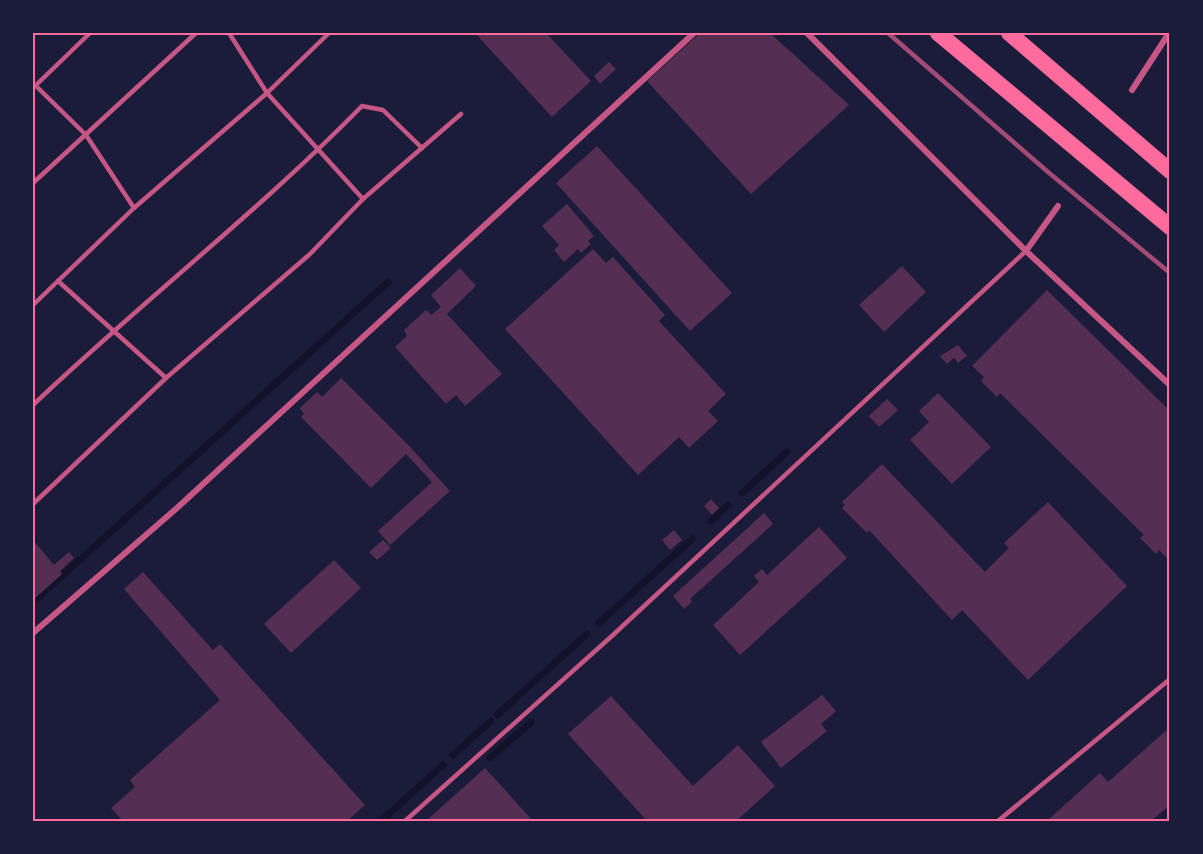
<svg xmlns="http://www.w3.org/2000/svg" width="1203" height="854" font-family="'Roboto Condensed',sans-serif">
	<style>
		.lines { fill: none; stroke-linecap: round; stroke-linejoin: round }
		.stream { stroke: #12122b; stroke-width: 7 }
		.building { fill: #542f53 }
		.service { stroke: #c65784; stroke-width: 4.5 }
		.minor { stroke: #c65784; stroke-width: 6 }
		.trunk { stroke: #ff6b9d; stroke-width: 16 }
		.rail { stroke: #a44b75; stroke-width: 4.5 }
		.neatline { fill: none; stroke: #ff6b9d; stroke-width: 2 }
	</style>
	<rect width="100%" height="100%" fill="#1b1b3a"/>
	<g class="lines">
		<g class="stream">
			<path d="M742,493L787,452"/>
			<path d="M711,521L728,505"/>
			<path d="M33,602L388,282"/>
			<path d="M599,623L692,539"/>
			<path d="M497,715L587,634"/>
			<path d="M453,755L491,721"/>
			<path d="M490,758L531,722"/>
			<path d="M381,821L443,765"/>
		</g>
	</g>
	<g class="building">
		<path d="M475,33H546L591,81L552,117Z"/>
		<path d="M700,33H770L849,105L751,194L647,81Z"/>
		<path d="M609,62L616,69L600,84L594,76Z"/>
		<path d="M597,146L732,293L690,331L556,183Z"/>
		<path d="M567,204L594,236L588,241L591,244L581,253L578,249L564,262L554,250L559,245L542,226Z"/>
		<path d="M593,249L606,263L613,257L665,315L659,321L726,394L708,411L718,421L689,448L679,437L638,475L505,329Z"/>
		<path d="M902,266L926,292L884,332L859,305Z"/>
		<path d="M460,268L476,286L447,314L502,374L465,406L456,395L446,404L395,347L407,336L404,330L426,310L431,315L441,307L431,295Z"/>
		<path d="M1047,290L1170,411V561L1159,550L1156,554L1140,538L1144,535L1000,393L997,397L981,381L984,377L972,366Z"/>
		<path d="M958,345L967,356L958,363L954,358L947,364L940,356Z"/>
		<path d="M341,378L412,449L450,491L390,545L378,531L432,482L406,454L371,488L301,417L304,414L300,408L317,392L322,397Z"/>
		<path d="M938,393L991,447L952,484L910,440L929,422L919,411Z"/>
		<path d="M887,399L898,410L879,427L869,416Z"/>
		<path d="M882,464L985,572L1009,548L1004,543L1048,502L1127,586L1028,680L962,610L952,620L869,530L867,533L842,508L845,505L842,502Z"/>
		<path d="M711,499L719,508L712,515L704,506Z"/>
		<path d="M764,513L773,524L690,599L692,602L684,609L673,596Z"/>
		<path d="M819,527L847,558L740,655L713,625L759,582L754,576L762,569L767,575Z"/>
		<path d="M674,530L682,540L670,550L662,540Z"/>
		<path d="M33,540L54,565L69,552L74,558L60,571L62,574L33,600Z"/>
		<path d="M383,540L391,548L377,560L369,552Z"/>
		<path d="M334,560L361,588L291,653L264,624Z"/>
		<path d="M143,572L213,650L220,644L365,805L347,821H123L111,808L135,787L130,780L220,700L124,589Z"/>
		<path d="M822,695L836,711L821,724L827,731L781,768L761,742Z"/>
		<path d="M611,696L693,786L738,745L775,786L736,821H647L568,734Z"/>
		<path d="M1170,727V805L1151,821H1047L1100,773L1108,782Z"/>
		<path d="M485,768L533,821H426Z"/>
	</g>
	<g class="lines">
		<g class="service">
			<path d="M229,33L267,93L363,199"/>
			<path d="M36,86L86,135L134,208"/>
			<path d="M33,88L90,33"/>
			<path d="M33,183L196,33"/>
			<path d="M58,281L166,378"/>
			<path d="M33,305L134,208L267,93L329,33"/>
			<path d="M33,405C140,303 258,212 362,106L383,110L422,148"/>
			<path d="M33,504L166,378L310,254L363,199L461,114"/>
			<path d="M405,821L613,635L1026,251"/>
			<path d="M998,821L1170,679"/>
		</g>
		<g class="minor">
			<path d="M807,33L1026,251L1170,385"/>
			<path d="M1132,90L1169,33"/>
			<path d="M1026,251L1058,206"/>
			<path d="M33,633L177,508L694,33"/>
		</g>
		<g class="trunk">
			<path d="M938,33L1170,227"/>
			<path d="M1009,33L1170,171"/>
		</g>
		<path class="rail" d="M888,33L1048,172L1170,273"/>
	</g>
	<rect width="1203" height="854" fill="none" stroke="#1b1b3a" stroke-width="69"/>
	<rect x="34" y="34" width="1134" height="786" class="neatline"/>
</svg>
